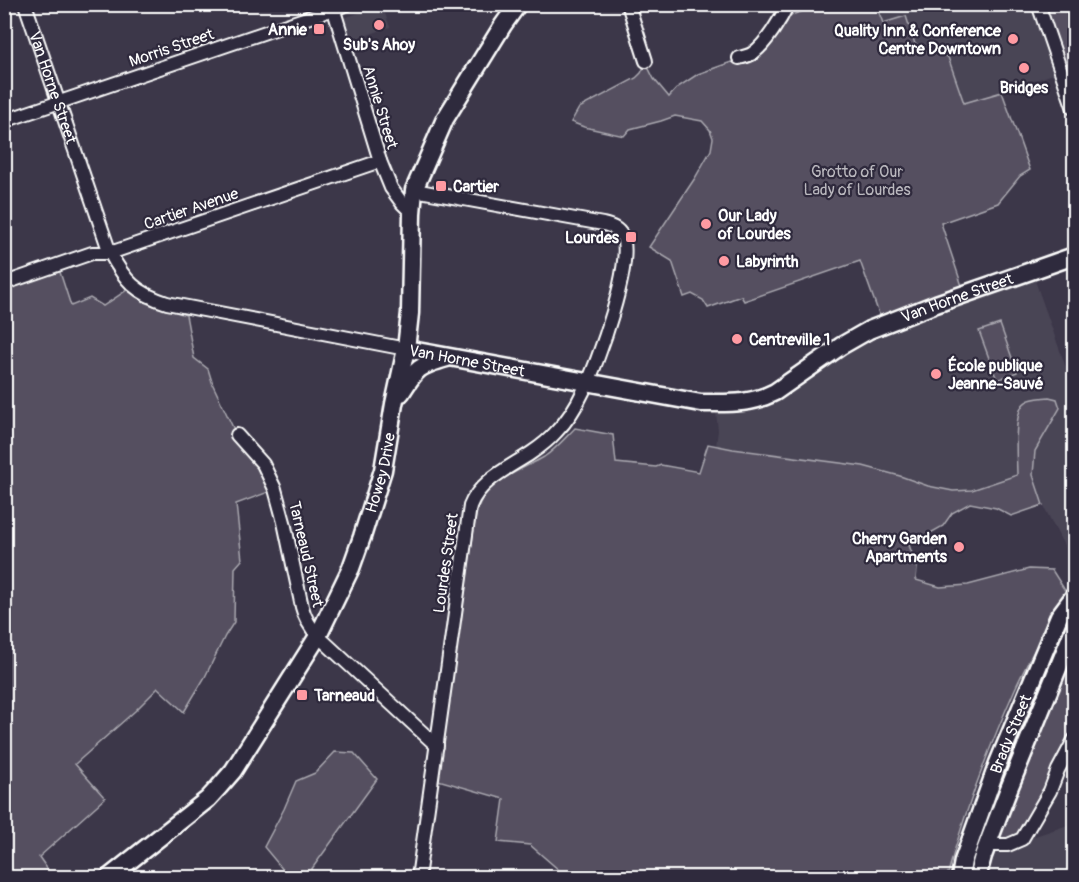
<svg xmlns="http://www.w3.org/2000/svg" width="1079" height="882" font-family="Pangolin,sans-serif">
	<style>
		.built { fill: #494455 }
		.green { fill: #555060; stroke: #aaa8b0; stroke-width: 1.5 }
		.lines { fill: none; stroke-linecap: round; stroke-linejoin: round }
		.street-casing { stroke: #fff; stroke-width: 16 }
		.secondary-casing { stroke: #fff; stroke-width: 21 }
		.street { stroke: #2f2a3d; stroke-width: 12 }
		.secondary { stroke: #2f2a3d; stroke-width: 16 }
		.poi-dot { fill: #ff9aa2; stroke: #2f2a3d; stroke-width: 2 }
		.labels { text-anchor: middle; stroke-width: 4.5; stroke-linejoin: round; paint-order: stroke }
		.poi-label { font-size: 16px; font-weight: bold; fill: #fff; stroke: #2f2a3d; text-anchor: start }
		.street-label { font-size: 16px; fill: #fff; stroke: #2f2a3d }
		.park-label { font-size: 16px; fill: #bbb9bf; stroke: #2f2a3d }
	</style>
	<rect width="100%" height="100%" fill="#3c3749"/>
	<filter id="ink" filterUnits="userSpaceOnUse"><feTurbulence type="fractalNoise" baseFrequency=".0167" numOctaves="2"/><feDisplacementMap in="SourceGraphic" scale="12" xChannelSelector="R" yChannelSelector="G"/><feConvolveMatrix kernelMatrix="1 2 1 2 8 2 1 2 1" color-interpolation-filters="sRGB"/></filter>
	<g filter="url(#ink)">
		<g class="built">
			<path d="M382,5L390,27L348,42L343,24L344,18Z"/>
			<path d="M876,5H1035L1062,71L996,94L964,103L948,57L915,44L882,23Z"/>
			<path d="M1032,272L1074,390V562L1061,540L1043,505L1033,475L1035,451L1060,409L1018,421L1016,449L1018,475L972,490L953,491L928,486L900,476L863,466L716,446L718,430L715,404H739L841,347Z"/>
			<path d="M1074,823V877L978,878L988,846L1023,840Z"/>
		</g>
		<g class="green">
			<path d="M822,5H876L883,23L906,16L915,44L948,57L964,103L1002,92L1030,170L1020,176L998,203L941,223L965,295L883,325L860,261L744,301L741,296L708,308L703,300L692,294L684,297L672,261L649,247L695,178L711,150L713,138L710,130L702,121L675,116L661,121L630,129L624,136L584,127L571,122L579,108L636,78L641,73L646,63L654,79L669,97L678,87L698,74L754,54L782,18Z"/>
			<path d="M1035,5H1074V107Z"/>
			<path d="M58,266L71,306L90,298L103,306L127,290L146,303L186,315L194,358L208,369L213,385L236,434L274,490L236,504L242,560L235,568L234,622L225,636L205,677L184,712L158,688L135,711L75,764L105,798L39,857L53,877H5L4,289L11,282Z"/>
			<path d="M1000,324L1017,372L997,380L979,331Z"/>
			<path d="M1049,397L1057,399L1060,408L1035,451L1033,475L1043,505L1011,516L996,508L970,503L952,513L943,526L909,545L917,567L916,580L940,587L968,585L1029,569L1052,570L1066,592C1049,624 1030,656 1015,689C988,750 964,813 947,877H567L530,845L498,842L504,799L438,780L471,549C474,533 474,513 482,499C493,480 525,468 544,457C556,449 565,438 575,428L613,435L616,463L656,467L661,465L699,472L708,444L733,449L863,466L900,476L928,486L953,491L972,490L1017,475C1017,460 1012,410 1026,402C1031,398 1042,398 1049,397Z"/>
			<path d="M1074,630V741L1023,840L988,846Z"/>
			<path d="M335,752L354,753L377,779L306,877H289L264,847L284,809L296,781L315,773Z"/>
		</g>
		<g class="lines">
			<g class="street-casing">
				<g id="street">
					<path id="s1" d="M25,4L110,253C125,281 136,293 167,303L406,349"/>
					<path d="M332,4L380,161L391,188L402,203L412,213"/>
					<path d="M628,4L646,61"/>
					<path d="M1038,4L1074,109"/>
					<path d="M739,58C743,57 749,56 753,53C766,44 781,19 788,4"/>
					<path d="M4,121L348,4"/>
					<path d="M414,190L603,224C611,226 618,228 622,236C635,259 597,366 584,390C577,405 568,420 556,432C549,440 540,447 531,453C509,468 480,480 470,506L418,878"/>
					<path d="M11,281L92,253H110L380,161"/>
					<path d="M237,435L263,464L275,489L284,522L302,607C305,619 310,627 318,636L437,746"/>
					<path d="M987,845H1008L1022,839L1050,791L1058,770L1074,740"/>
				</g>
			</g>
			<g class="secondary-casing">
				<g id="secondary">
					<path id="s2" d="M406,349L701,403C728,403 750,405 775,392L841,346L869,330L936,304L1074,256"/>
					<path d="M401,393C417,367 419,366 447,358"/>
					<path id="s3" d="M108,878L208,799L219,787L233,771L318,636L351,568L362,537L383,470L394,404L406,349L410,313L412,213L414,190L445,119L503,25L518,4"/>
					<path id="s4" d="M960,878L963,861L998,763L1059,616L1074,596"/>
					<path d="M977,878L983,856L1008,791L1074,629"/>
				</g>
			</g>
			<use href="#street" class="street"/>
			<use href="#secondary" class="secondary"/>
		</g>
	</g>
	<g class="poi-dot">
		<circle cx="379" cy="25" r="6"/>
		<rect x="313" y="23" width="12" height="12" rx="3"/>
		<circle cx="1013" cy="39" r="6"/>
		<circle cx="1024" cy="68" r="6"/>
		<rect x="435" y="180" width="12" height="12" rx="3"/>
		<circle cx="706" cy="224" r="6"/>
		<rect x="625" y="231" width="12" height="12" rx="3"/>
		<circle cx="724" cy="261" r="6"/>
		<circle cx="737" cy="339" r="6"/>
		<circle cx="936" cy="374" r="6"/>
		<circle cx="959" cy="547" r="6"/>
		<rect x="296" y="689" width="12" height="12" rx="3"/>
	</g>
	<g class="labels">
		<g class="poi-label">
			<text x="307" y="35" text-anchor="end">Annie</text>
			<text x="1001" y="36" text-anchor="end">Quality Inn &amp; Conference<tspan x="1001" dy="18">Centre Downtown</tspan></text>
			<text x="379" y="50" text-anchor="middle">Sub's Ahoy</text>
			<text x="1024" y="93" text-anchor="middle">Bridges</text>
			<text x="453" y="192">Cartier</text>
			<text x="718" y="221">Our Lady<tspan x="718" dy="18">of Lourdes</tspan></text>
			<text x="619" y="243" text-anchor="end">Lourdes</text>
			<text x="736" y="267">Labyrinth</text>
			<text x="749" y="345">Centreville 1</text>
			<text x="948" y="371">École publique<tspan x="948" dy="18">Jeanne-Sauvé</tspan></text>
			<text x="947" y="544" text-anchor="end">Cherry Garden<tspan x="947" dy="18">Apartments</tspan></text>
			<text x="314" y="701">Tarneaud</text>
		</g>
		<g class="street-label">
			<text transform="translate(171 47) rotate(-19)" y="6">Morris Street</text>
			<text dy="6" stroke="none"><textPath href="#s1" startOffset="88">Van Horne Street</textPath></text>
			<text transform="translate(381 107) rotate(73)" y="6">Annie Street</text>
			<text transform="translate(191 208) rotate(-19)" y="6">Cartier Avenue</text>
			<text dy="6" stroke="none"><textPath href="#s2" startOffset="582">Van Horne Street</textPath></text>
			<text dy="6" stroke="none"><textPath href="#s2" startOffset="62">Van Horne Street</textPath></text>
			<text dy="6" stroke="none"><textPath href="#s3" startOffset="500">Howey Drive</textPath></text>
			<text transform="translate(307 554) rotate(77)" y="6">Tarneaud Street</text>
			<text transform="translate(445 563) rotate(-82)" y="6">Lourdes Street</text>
			<text dy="6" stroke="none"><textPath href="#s4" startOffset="153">Brady Street</textPath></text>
		</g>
		<g class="park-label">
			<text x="857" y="177">Grotto of Our<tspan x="857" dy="18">Lady of Lourdes</tspan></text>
		</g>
	</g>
	<rect width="1079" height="882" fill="none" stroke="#2f2a3d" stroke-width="24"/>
	<rect x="12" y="12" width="1055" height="858" fill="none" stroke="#fff" stroke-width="2" filter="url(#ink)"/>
</svg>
